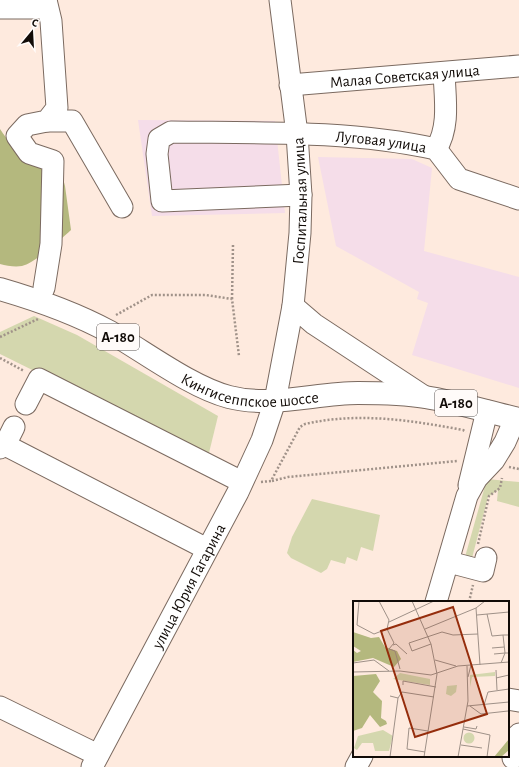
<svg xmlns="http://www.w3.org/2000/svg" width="519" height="767" font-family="'Alegreya Sans',sans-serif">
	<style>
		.commercial { fill: #f5dde9 }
		.green { fill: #d4d7ae }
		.forest { fill: #b4b87e }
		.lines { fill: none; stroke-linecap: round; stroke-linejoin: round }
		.minor-casing { stroke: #7b6a60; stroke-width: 23 }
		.highway-casing { stroke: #7b6a60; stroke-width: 24 }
		.path { stroke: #a09289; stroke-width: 2.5; stroke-dasharray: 2 2; stroke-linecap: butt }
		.minor { stroke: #fff; stroke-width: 21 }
		.highway { stroke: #fff; stroke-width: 22 }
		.labels { text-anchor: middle; stroke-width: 4; stroke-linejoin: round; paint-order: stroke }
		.shield { fill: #fffbf9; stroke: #585350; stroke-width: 1 }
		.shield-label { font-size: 15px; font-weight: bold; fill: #110b07 }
		.street-label { font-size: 16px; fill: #110b07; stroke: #fffbf9 }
		.inset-road { fill: none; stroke: #9f9188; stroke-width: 1 }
		.view { fill: #952d0c; fill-opacity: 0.15; stroke: #952d0c; stroke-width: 2 }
		.inset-edge { fill: none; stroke: #110b07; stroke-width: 2 }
	</style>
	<rect width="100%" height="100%" fill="#feeade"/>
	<g class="commercial">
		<path d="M138,120L275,121L285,213L152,216Z"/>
		<path d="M318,157L412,159L432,168L424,251L519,277V388L412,355L428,303L417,299L419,292L336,246Z"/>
	</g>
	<g class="green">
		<path d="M34,316L77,335L218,416L208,457L0,354V332Z"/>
		<path d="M487,479L519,482V507L497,501L498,490L488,497L472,558L465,557Z"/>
		<path d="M312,499L380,515L373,551L361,547L357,561L347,557L345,564L331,560L327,569L321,573L291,558L287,553L292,537Z"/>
	</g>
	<path class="forest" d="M0,129C15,153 34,158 60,167L65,186L71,230C61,239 35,263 22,266C15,267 7,266 0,264Z"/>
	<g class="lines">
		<g class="minor-casing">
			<g id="minor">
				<path d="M0,8H39L46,0"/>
				<path id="s1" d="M290,85L519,66"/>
				<path d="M47,121H72L122,207"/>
				<path d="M436,149C450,127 445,98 444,73"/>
				<path id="s2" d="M301,195L162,201L157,154L159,139L171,132C259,133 350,130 436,149L459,179L519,199"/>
				<path d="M44,288L51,244L53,161L29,153L17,136L27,125L47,121L57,108L51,21L46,0"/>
				<path d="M293,306L314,324L425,397"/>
				<path d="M26,404L39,379L242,482"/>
				<path d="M5,445L14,427"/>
				<path d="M0,448L5,445L207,549"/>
				<path d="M469,485L487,411"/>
				<path d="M449,562L483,571L486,558"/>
				<path d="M436,602L467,496L477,478L494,460L505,442L515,419"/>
				<path d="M508,699L519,701"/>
				<path d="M0,707L98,755"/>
				<path d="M513,758L519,734"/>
				<path id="s3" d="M92,767L238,492L262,440L275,401L293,306L300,233L301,195L297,134L280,0"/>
				<path d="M356,767L362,756"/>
			</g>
		</g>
		<g class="highway-casing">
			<g id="highway">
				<path id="s4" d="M0,289C38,300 75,313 110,332C145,352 191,387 229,397C271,408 316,393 358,393C381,393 403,393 425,397C457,402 488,412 519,419"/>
			</g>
		</g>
		<g class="path">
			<path d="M232,299L233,245"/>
			<path d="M116,315L152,295H206L232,299L239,356"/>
			<path d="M0,337L38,319"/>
			<path d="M0,358L24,371"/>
			<path d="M509,467L519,469"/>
			<path d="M272,481L288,477L457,461"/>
			<path d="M261,482L271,481L300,427L305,424C358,412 409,420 463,430L466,432"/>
			<path d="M478,544L489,496L500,488L502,478"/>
			<path d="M469,602L473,585"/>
		</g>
		<use href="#minor" class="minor"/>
		<use href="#highway" class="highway"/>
	</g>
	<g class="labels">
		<g class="shield">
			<rect x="97" y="324" width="42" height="26" rx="3"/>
			<rect x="435" y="390" width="42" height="26" rx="3"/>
		</g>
		<g class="shield-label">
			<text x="118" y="342">А-180</text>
			<text x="456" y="408">А-180</text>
		</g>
		<g class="street-label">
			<text dy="6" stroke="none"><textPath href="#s1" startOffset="115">Малая Советская улица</textPath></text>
			<text dy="6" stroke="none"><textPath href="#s2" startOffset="426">Луговая улица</textPath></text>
			<text dy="6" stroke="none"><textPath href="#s3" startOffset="612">Госпитальная улица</textPath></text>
			<text dy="6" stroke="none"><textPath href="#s4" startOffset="274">Кингисеппское шоссе</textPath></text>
			<text dy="6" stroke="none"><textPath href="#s3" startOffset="205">улица Юрия Гагарина</textPath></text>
		</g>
	</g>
	<g transform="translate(353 601)">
		<rect width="156" height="156" fill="#feeade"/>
		<path d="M142,71V75L119,76L117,86V74ZM47,72L77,78V84L40,78ZM104,84L103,91L98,95L93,93L94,85ZM30,129L40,135L36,150H22L20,142H9L4,149L1,147L5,135ZM110.5 137a5.5 5.5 0 1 1 11 0a5.5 5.5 0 1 1-11 0Z" fill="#d4d7ae"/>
		<path d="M0,31L18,37L26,36L32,46L44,50L48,58L41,66L20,57L0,61V49L4,52L8,50L0,45ZM23,73L27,80L20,91L29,100L28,117L33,120L34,123L27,126L17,114L9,127L0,130V75ZM156,138V149L148,156H141Z" fill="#b4b87e"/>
		<path class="inset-road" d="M6,0L4,24L21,33L34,28M26,0L36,19L34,28M59,0L78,43L84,73L71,156M123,7L127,64M134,13L139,35L150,34M124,14L156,11M36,21L81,0M34,28L41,42L36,48L42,50L47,68M72,28L123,7L132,0M78,43L59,50L56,42L89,31L100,34L125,33M40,44L43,43L54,53M139,47L151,46M141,53L152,52L150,34H156M82,59L103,65M0,62L21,59L36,70M148,62L152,52H156M143,69L144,89M0,71L47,70L78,74L105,65L156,61M115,76L118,64M143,77L156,74M50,84V80L83,86M37,95L45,97L49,91L81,96M131,104L135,91L156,88M114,105L156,101M117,105L128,113L155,110M111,126L123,128L124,125M110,128L137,134L134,156M108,144L129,147M72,151L54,148L56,127L75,130M37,156L45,97M105,156L115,100L114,65"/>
		<path class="view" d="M100,6L134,113L62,136L28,30Z"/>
		<rect width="156" height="156" class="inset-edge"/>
	</g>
	<g transform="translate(32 32) rotate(18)" stroke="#fffbf9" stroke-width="3" paint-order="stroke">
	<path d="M0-3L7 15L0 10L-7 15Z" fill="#110b07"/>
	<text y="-6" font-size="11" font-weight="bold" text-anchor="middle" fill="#110b07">С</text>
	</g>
</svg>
